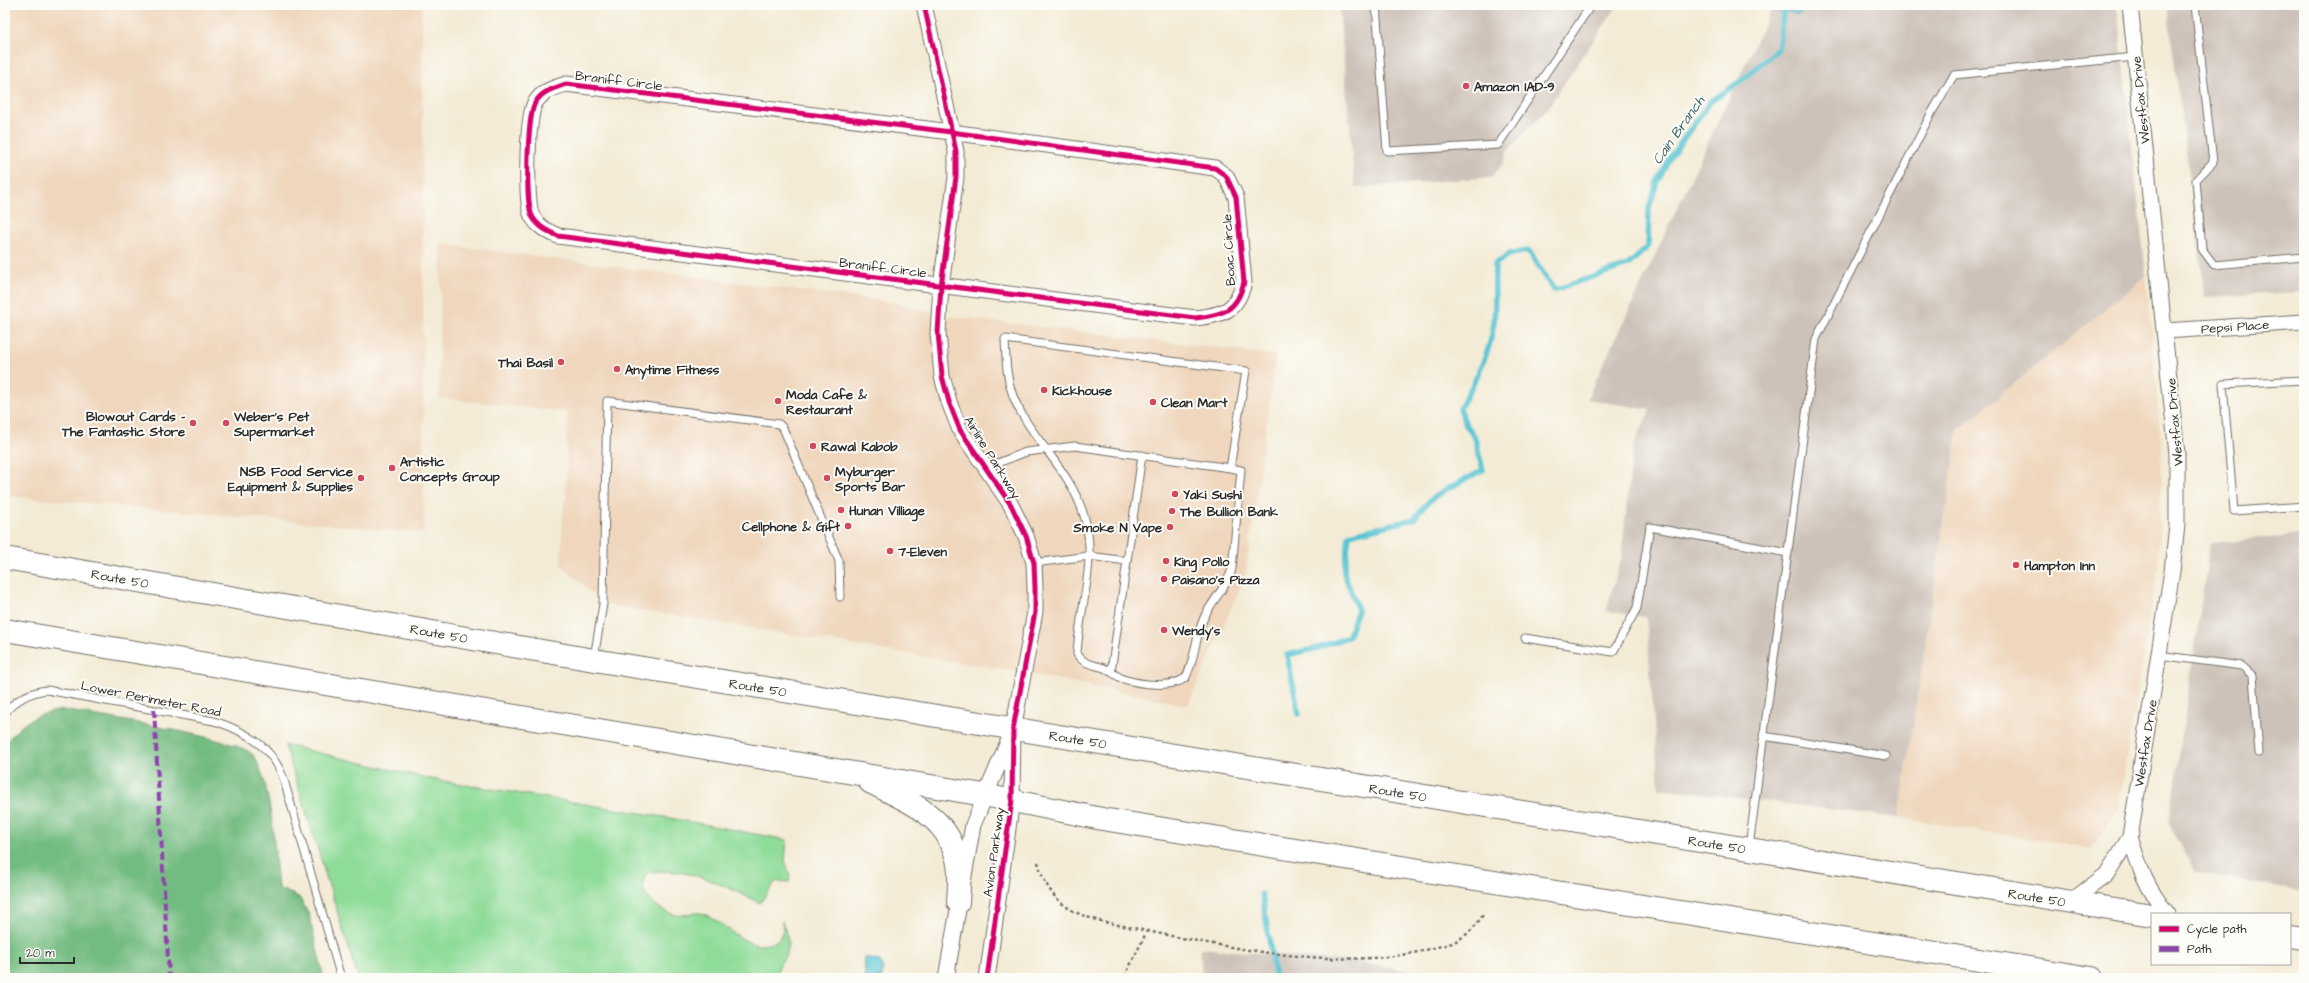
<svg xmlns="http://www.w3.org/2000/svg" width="2309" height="983" font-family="'Architects Daughter',sans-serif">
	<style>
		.built { fill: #efd6bc }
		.industrial { fill: #cdc2b9 }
		.green { fill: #8fdc99; stroke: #5d8462 }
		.forest { fill: #73bc81; stroke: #4f7456 }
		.water { fill: #59c4d3; stroke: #42787f }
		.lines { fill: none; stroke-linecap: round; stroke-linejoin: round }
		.stream { stroke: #59c4d3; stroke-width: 5.5 }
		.service-casing { stroke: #716e66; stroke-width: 9 }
		.minor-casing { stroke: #716e66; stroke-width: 17 }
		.trunk-casing { stroke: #716e66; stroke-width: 24 }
		.path { stroke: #716e66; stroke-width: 2.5; stroke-dasharray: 3 3; stroke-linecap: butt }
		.service { stroke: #fff; stroke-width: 7 }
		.minor { stroke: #fff; stroke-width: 15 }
		.trunk { stroke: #fff; stroke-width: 22 }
		.quiet { stroke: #8e44ad; stroke-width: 4; stroke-dasharray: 8 4; stroke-linecap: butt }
		.cycleway-casing { stroke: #fdfcf7; stroke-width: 8 }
		.cycleway { stroke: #d6006c; stroke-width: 5 }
		.poi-dot { fill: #d1495b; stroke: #fdfcf7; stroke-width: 1.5 }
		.labels { text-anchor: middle; stroke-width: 4; stroke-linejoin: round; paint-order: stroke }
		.street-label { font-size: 13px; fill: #2b2b2b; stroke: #fdfcf7 }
		.poi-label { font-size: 13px; font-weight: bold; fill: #2b2b2b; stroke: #fdfcf7; text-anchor: start }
		.water-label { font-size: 14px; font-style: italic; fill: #3b6166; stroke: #fdfcf7 }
	</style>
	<rect width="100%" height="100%" fill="#fdfcf7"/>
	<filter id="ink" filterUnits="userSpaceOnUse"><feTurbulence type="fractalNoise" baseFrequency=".025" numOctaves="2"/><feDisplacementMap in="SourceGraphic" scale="8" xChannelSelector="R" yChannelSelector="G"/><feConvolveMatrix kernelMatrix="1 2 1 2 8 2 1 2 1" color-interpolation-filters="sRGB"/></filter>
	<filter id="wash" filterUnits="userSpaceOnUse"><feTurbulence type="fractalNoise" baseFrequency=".012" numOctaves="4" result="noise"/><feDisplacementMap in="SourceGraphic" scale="16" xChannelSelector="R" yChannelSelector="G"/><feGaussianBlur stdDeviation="0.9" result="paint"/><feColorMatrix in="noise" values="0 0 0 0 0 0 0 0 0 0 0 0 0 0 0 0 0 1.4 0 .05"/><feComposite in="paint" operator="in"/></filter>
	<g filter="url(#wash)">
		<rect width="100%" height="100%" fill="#f3ebd5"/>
		<g class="built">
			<path d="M5,5H422L424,533L5,496Z"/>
			<path d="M441,244L897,303L939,315L1276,355L1245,577L1188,705L1025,673L603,604L561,564L563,509L566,497L567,412L439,398Z"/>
			<path d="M2146,276L2162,451L2158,563L2118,810L2091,849L1899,818L1958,430Z"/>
		</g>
		<g class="industrial">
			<path d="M1339,5H1618L1544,113L1508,150L1503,164L1492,177L1355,188Z"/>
			<path d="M1773,5H2116L2117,7L2146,276L1958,430L1899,818L1659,788L1646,617L1606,611L1621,560L1633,447L1650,410L1587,399Z"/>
			<path d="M2167,5H2304V292L2205,297Z"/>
			<path d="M2304,535V891L2195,872L2169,823L2210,543Z"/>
			<path d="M1200,948L1349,961L1452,978H1202Z"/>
		</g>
		<path class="green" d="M285,745L431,779L670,818L787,840L785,860L790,876L789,882L776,881L760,903C727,887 683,863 646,874C645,877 642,883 643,886C644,900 663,912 676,915C683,917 692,912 700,913C726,919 749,960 779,939L783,930L782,921C785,929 789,940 788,949C785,960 777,963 777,978H358Z"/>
		<path class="forest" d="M63,710C91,715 241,738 253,755C273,785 274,852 278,888L299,897L309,915L324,978H5V744C22,722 35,714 63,710Z"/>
		<g class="water">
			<path d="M1783,5H1810L1798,15L1784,10Z"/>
			<path d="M864,957L880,961L883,969L882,978H865Z"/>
		</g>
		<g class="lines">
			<g class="stream">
				<path d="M1299,714L1287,655L1318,648L1348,637L1358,610L1344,573L1349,535L1414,519C1434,490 1454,487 1483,470L1475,438L1466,425L1460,408C1475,382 1490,353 1494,323C1496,304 1494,283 1495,264L1510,254L1529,251L1554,290L1628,265L1648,247L1649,208L1657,182L1671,156L1710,102L1742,80L1778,49L1784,10"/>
				<path d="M1262,894L1275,978"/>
			</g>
		</g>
	</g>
	<g filter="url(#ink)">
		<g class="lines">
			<g class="service-casing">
				<g id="service">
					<path d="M1376,5L1387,151L1498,145L1591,5"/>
					<path d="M2195,5L2213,162L2196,180L2202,249L2214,265L2304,257"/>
					<path d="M2304,380L2223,384L2234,511L2304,506"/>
					<path d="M985,468L1026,452L1075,446L1230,468L1241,470L1232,569C1227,588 1210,602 1203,620C1195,639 1195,659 1186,677C1174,689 1139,684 1123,679C1116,676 1111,671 1104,668C1093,664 1084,665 1077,654C1079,610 1097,562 1085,519C1071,468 1031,441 1013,396C1006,377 1006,359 1005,339L1246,371L1230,468"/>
					<path d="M1127,561L1142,455"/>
					<path d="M1034,563L1089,556L1127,561L1111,672"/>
					<path d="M1525,638L1613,652L1637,608L1650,527L1788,553"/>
					<path d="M2158,655L2242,666L2253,676L2259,753"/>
					<path d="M594,658L603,604L607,401L779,424L783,428L839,561L840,597"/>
					<path d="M5,713C16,699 30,692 47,690L214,721C246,731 273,747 284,780L341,978"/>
					<path d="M1763,736L1886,756"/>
					<path d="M1749,847L1816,339L1932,112L1954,75L2135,57"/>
				</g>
			</g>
			<g class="minor-casing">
				<g id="minor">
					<path d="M924,5L956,151V177L941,286L938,333L942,376L949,402L960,430L1011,505L1026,536L1034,563L1035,588V612L1013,729L1012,800L987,978"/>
					<path d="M566,84L951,132L1215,168L1226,176L1236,197L1244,282C1237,311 1223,315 1195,318L558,236C547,231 538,227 532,216C525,202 527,116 535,103C542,91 554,88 566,84Z"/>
					<path d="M2165,331L2304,322"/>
					<path d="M2130,837C2140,869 2146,888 2168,914"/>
					<path d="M2070,902L2106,875L2130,837L2172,571L2177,525V454L2130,5"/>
					<path d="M946,978L973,825L1011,735"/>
				</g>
			</g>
			<g class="trunk-casing">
				<g id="trunk">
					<path d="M5,558L594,660L2152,915"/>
					<path d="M5,630L984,795L1102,819L2091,978"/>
					<path d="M870,782C909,802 950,816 958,864C960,876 959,890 958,902"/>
					<path d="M2290,937L2304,939"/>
				</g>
			</g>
			<g class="path">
				<path d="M1038,862C1053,920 1096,919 1147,931L1124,978"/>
				<path d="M1147,931C1230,948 1350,973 1433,948C1440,946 1450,945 1456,941C1468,935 1477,925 1484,913"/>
			</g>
			<use href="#service" class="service"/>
			<use href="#minor" class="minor"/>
			<use href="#trunk" class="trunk"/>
			<path class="quiet" d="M154,709L169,978"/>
			<g class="cycleway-casing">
				<g id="cycleway">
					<path d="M924,5L956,151V177L941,286L938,333L942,376L949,402L960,430L1011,505L1026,536L1034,563L1035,588V612L1013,729L1012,800L987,978"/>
					<path d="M566,84L951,132L1215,168L1226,176L1236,197L1244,282C1237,311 1223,315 1195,318L558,236C547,231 538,227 532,216C525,202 527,116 535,103C542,91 554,88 566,84Z"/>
				</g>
			</g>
			<use href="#cycleway" class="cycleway"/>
		</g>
	</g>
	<g class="poi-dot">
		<circle cx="1466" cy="86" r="4"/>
		<circle cx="561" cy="362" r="4"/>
		<circle cx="617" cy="369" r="4"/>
		<circle cx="1044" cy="390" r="4"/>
		<circle cx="778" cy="401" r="4"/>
		<circle cx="1153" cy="402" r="4"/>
		<circle cx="193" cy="423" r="4"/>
		<circle cx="226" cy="423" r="4"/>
		<circle cx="813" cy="446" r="4"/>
		<circle cx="392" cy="468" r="4"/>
		<circle cx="361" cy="478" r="4"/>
		<circle cx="827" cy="478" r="4"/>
		<circle cx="1175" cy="494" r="4"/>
		<circle cx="841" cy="510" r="4"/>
		<circle cx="1172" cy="511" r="4"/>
		<circle cx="848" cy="526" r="4"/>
		<circle cx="1170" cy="527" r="4"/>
		<circle cx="890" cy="551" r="4"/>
		<circle cx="1166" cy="561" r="4"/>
		<circle cx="2016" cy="565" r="4"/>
		<circle cx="1164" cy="579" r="4"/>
		<circle cx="1164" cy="630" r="4"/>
	</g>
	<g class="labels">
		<g class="street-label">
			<text transform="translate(619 80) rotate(7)" y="5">Braniff Circle</text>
			<text transform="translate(2140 100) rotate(-96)" y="5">Westfax Drive</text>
			<text transform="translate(1228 250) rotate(-93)" y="5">Boac Circle</text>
			<text transform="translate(883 267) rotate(7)" y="5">Braniff Circle</text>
			<text transform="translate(2235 326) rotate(-4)" y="5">Pepsi Place</text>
			<text transform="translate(2174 422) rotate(-95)" y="5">Westfax Drive</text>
			<text transform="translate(993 457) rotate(58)" y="5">Airline Parkway</text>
			<text transform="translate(120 578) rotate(10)" y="5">Route 50</text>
			<text transform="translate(439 633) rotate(10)" y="5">Route 50</text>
			<text transform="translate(758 687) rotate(9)" y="5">Route 50</text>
			<text transform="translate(151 698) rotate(11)" y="5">Lower Perimeter Road</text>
			<text transform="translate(1078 739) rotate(9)" y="5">Route 50</text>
			<text transform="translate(2145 743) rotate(-81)" y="5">Westfax Drive</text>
			<text transform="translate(1398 792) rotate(9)" y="5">Route 50</text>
			<text transform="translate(1717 844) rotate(9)" y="5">Route 50</text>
			<text transform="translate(993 852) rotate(-82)" y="5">Avion Parkway</text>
			<text transform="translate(2037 897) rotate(9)" y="5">Route 50</text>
		</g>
		<g class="poi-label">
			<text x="1474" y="91">Amazon IAD-9</text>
			<text x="553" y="367" text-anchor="end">Thai Basil</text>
			<text x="625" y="374">Anytime Fitness</text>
			<text x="1052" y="395">Kickhouse</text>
			<text x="786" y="399">Moda Cafe &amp;<tspan x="786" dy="15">Restaurant</tspan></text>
			<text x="1161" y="407">Clean Mart</text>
			<text x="185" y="421" text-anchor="end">Blowout Cards -<tspan x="185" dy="15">The Fantastic Store</tspan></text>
			<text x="234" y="421">Weber's Pet<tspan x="234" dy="15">Supermarket</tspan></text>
			<text x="821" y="451">Rawal Kabob</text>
			<text x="400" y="466">Artistic<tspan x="400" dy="15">Concepts Group</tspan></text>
			<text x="353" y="476" text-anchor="end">NSB Food Service<tspan x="353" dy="15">Equipment &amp; Supplies</tspan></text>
			<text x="835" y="476">Myburger<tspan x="835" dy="15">Sports Bar</tspan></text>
			<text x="1183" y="499">Yaki Sushi</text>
			<text x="849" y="515">Hunan Villiage</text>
			<text x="1180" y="516">The Bullion Bank</text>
			<text x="840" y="531" text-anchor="end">Cellphone &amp; Gift</text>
			<text x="1162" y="532" text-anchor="end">Smoke N Vape</text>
			<text x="898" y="556">7-Eleven</text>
			<text x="1174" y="566">King Pollo</text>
			<text x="2024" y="570">Hampton Inn</text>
			<text x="1172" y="584">Paisano's Pizza</text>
			<text x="1172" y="635">Wendy's</text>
		</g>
		<g class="water-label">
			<text transform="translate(1678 130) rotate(-55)" y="5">Cain Branch</text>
		</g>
	</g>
	<rect width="2309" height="983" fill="none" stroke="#fdfcf7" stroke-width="20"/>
	<rect x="2151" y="913" width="140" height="52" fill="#fdfcf7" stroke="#a9a8a5"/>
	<rect x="2159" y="926" width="20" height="6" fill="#d6006c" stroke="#a9a8a5"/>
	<text x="2187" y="933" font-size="12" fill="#2b2b2b">Cycle path</text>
	<rect x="2159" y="946" width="20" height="6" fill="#8e44ad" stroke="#a9a8a5"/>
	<text x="2187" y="953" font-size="12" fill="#2b2b2b">Path</text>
	<path d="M20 957v6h54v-6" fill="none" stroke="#2b2b2b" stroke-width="2"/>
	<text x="26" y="957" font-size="12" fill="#2b2b2b" stroke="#fdfcf7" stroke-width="3" paint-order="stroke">20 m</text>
</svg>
